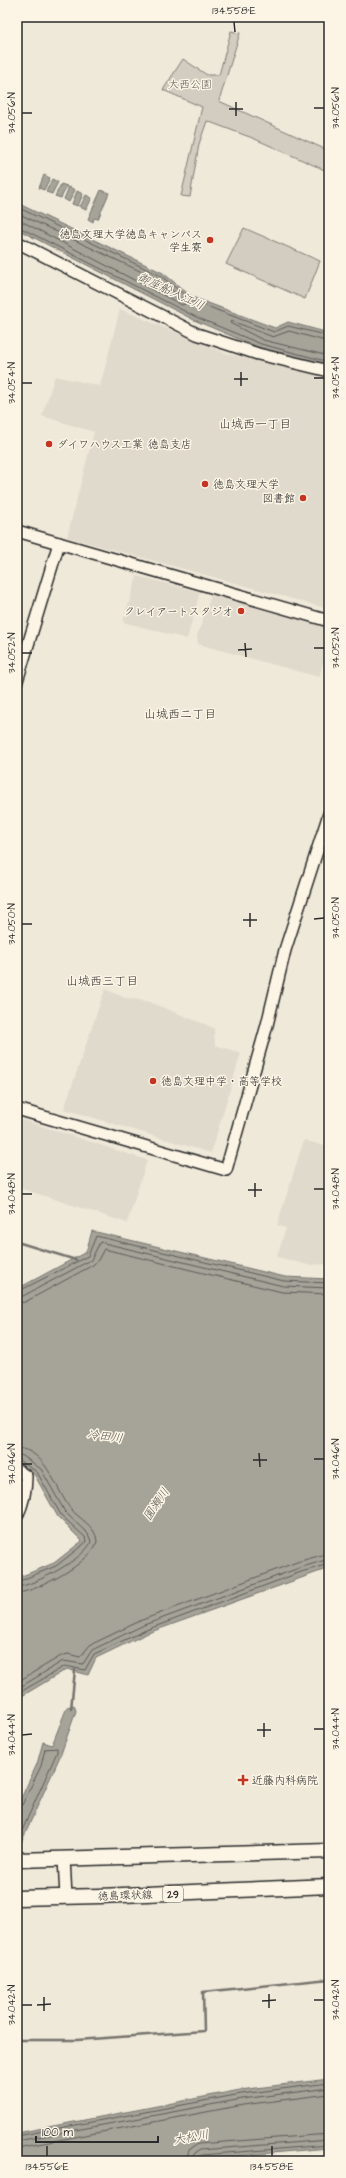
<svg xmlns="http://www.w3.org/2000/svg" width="346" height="2178" font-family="'Architects Daughter','Klee One',sans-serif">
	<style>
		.built { fill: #e0dacc }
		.green { fill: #d2cdc0; stroke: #7e7c76 }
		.water { fill: #a6a399; stroke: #75736d }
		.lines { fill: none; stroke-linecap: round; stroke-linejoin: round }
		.shore { stroke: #5c5b57; stroke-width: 1 }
		.stream { stroke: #75736d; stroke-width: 2.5 }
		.minor-casing { stroke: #2b2b2b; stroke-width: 14 }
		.major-casing { stroke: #2b2b2b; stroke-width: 17 }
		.minor { stroke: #fcf5e5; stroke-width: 11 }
		.major { stroke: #fcf5e5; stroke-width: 14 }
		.ticks { fill: none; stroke: #2b2b2b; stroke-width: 1.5 }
		.poi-dot { fill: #c8321e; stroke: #fcf5e5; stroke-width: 1.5 }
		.labels { text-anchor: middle; stroke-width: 3; stroke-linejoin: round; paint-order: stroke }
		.shield { fill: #fcf5e5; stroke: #6a6863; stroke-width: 1 }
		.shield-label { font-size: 10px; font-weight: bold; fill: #2b2b2b }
		.park-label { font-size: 11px; fill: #555450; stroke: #fcf5e5 }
		.poi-label { font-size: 11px; fill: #2b2b2b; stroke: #fcf5e5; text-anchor: start }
		.street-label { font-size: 11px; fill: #2b2b2b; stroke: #fcf5e5 }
		.water-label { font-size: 12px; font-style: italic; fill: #565552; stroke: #fcf5e5 }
		.neighbourhood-label { font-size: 12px; fill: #2b2b2b; stroke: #fcf5e5 }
		.neatline { fill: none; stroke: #2b2b2b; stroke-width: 1.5 }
		.ticks-label { font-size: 10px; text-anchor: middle; fill: #2b2b2b }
	</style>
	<rect width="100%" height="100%" fill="#efe9da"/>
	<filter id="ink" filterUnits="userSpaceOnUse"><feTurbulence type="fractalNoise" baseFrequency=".025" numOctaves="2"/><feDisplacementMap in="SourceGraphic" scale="8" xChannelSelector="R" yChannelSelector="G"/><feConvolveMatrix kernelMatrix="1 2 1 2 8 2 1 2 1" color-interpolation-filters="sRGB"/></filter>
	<g filter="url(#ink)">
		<g class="built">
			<path d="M120,309L225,353L329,378V609L67,537L94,432L42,416L55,376L100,386Z"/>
			<path d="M137,576L200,592L187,639L123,622Z"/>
			<path d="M211,595L329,628V644L319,677L198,644L197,636Z"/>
			<path d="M105,989L125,998L147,1001L214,1028L215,1045L241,1053L211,1153L64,1109Z"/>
			<path d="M17,1118L147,1160L127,1223L17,1187Z"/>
			<path d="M304,1140L329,1147V1264L308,1265L277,1257L286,1228L277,1225Z"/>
		</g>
		<g class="green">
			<path d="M231,31L240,33L219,101L329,151V172L255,139L207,121L199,144L190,197L181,196L202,107L163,90L183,59L207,75H219Z"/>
			<path d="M244,228L320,261L305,299L226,264Z"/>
		</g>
		<g class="water">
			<path d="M44,175L50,178L44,190L39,188Z"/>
			<path d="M52,179L58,182L52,194L46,192Z"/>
			<path d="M61,184L67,186L61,198L55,196Z"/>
			<path d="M69,187L75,190L69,202L64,199Z"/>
			<path d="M101,190L109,193L98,219L94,218L93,222L88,219Z"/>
			<path d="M77,191L83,194L78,206L72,204Z"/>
			<path d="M86,195L92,198L86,210L80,207Z"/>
			<path d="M17,203L163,273L192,297L275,328L288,322L329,333V366L260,348L194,320L17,229Z"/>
			<path d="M92,1231L285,1277L329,1279V1568L148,1633L96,1658L88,1675L67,1669L17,1699V1578L54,1563L82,1541L58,1517L34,1474L17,1462V1289L86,1252Z"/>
			<path d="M74,1705L76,1711L61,1754L20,1845L17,1846V1807L37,1764L43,1742L52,1745L67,1707Z"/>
			<path d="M329,2079V2148L178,2161H17V2133L240,2090Z"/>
		</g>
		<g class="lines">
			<g class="shore">
				<path d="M17,207L161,276L191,300L274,332L288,326L329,336"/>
				<path d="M17,213L159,280L173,291L185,304L182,305L23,222L17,221"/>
				<path d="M17,226L196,317L261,344L329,362"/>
				<path d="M329,342L289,331L273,337L232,321L230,323L263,340L329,356"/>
				<path d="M17,1292L88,1256L96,1236L284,1281L329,1283"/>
				<path d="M17,1297L23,1296L91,1260L100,1242L283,1286L329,1288"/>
				<path d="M17,1303L25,1302L93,1265L98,1260L104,1249L282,1292L329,1294"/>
				<path d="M17,1448C46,1449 56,1490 70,1508C79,1519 96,1526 97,1541C94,1561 37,1592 17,1593"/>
				<path d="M17,1454L23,1456L41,1469L65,1512L88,1534L91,1541C88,1557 33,1586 17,1587"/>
				<path d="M17,1459L37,1472L61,1515L85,1537L86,1541L84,1544L56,1566L17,1582"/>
				<path d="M17,1682L61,1656L68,1654L80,1657L90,1645L142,1620L297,1562L329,1553"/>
				<path d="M17,1689L63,1661L83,1664L92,1650L144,1625L299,1568L329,1559"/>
				<path d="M17,1694L65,1666L85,1670L94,1654L146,1630L301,1572L329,1564"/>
				<path d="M17,1807L22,1805L41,1766L45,1749L57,1748V1752L17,1842"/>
				<path d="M17,2136L241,2094L329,2083"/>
				<path d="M17,2141L242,2099L329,2088"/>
				<path d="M17,2148L243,2105L329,2094"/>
				<path d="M186,2161L189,2150L198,2144L329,2134"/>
				<path d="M192,2161L194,2154L200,2150L329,2140"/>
				<path d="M197,2161L198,2157L201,2155L329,2145"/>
			</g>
			<g class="stream">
				<path d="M17,1242L76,1260"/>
				<path d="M71,1709L75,1670"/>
				<path d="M17,2040H77L204,2031L203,1992L329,1979"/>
			</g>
			<g class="minor-casing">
				<g id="minor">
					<path d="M17,242L197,334L258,354L329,371"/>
					<path d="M17,531L329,621"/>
					<path d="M17,681L59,543"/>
					<path d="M17,1109L226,1170L267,1025L285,950L329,814"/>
					<path d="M17,1470L26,1476C26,1491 24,1502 17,1516"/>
					<path d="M64,1858L66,1897"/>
				</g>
			</g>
			<g class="major-casing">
				<g id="major">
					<path d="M17,1860L329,1851"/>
					<path d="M17,1898L100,1896L329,1886"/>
				</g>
			</g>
			<use href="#minor" class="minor"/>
			<use href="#major" class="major"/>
		</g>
	</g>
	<path class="ticks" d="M234,22L235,32M236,102V116M314,108H324M229,109H243M22,113H32M241,372V386M314,378H324M234,379H248M22,383H32M245,643L246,657M314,648H324M238,650L252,649M22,653H32M250,913V927M314,919L324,918M243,920H257M22,924H32M255,1183V1197M314,1189H324M248,1190H262M22,1194H32M259,1453L260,1467M314,1459H324M253,1460H267M22,1464H32M264,1723V1737M314,1729H324M257,1730H271M22,1735L32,1734M269,1994V2008M44,1997V2011M314,2000H324M262,2001L276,2000M22,2005H32M37,2005L51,2004M47,2146V2156M272,2146V2156"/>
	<g class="poi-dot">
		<circle cx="210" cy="240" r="4"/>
		<circle cx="49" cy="444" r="4"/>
		<circle cx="205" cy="484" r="4"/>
		<circle cx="303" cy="498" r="4"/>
		<circle cx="241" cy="611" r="4"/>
		<circle cx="153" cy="1081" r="4"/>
		<path d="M241 1774h4v4h4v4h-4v4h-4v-4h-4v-4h4z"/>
	</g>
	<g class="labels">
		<rect class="shield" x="163" y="1886" width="20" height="16" rx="3"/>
		<g class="shield-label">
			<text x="173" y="1898">29</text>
		</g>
		<g class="park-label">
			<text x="190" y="88">大西公園</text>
		</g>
		<g class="poi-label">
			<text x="202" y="238" text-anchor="end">徳島文理大学徳島キャンパス<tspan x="202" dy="13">学生寮</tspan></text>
			<text x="57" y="448">ダイワハウス工業 徳島支店</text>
			<text x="213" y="488">徳島文理大学</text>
			<text x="295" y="502" text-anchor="end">図書館</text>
			<text x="233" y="615" text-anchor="end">クレイアートスタジオ</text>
			<text x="161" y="1085">徳島文理中学・高等学校</text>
			<text x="252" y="1784">近藤内科病院</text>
		</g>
		<g class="street-label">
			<text transform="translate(125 1895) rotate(-2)" y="4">徳島環状線</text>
		</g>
		<g class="water-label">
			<text transform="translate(171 291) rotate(25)" y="4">御座船入江川</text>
			<text transform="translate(105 1436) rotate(7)" y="4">冷田川</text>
			<text transform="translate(156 1504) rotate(-56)" y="4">園瀬川</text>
			<text transform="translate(191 2137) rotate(-10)" y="4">大松川</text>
		</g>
		<g class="neighbourhood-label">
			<text x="255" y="428">山城西一丁目</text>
			<text x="180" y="718">山城西二丁目</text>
			<text x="102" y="985">山城西三丁目</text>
		</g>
	</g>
	<rect width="346" height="2178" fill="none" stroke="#fcf5e5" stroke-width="44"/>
	<path d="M36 2136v6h122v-6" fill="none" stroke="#2b2b2b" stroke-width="2"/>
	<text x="42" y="2136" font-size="12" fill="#2b2b2b" stroke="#fcf5e5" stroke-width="3" paint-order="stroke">100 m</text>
	<rect x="22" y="22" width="302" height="2134" class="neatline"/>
	<g class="ticks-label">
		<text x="234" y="14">134.558°E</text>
		<text transform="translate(335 108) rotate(-90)" y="4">34.056°N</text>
		<text transform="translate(11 113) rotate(-90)" y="4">34.056°N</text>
		<text transform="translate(335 378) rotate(-90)" y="4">34.054°N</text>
		<text transform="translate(11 383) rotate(-90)" y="4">34.054°N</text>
		<text transform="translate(335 648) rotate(-90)" y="4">34.052°N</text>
		<text transform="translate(11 653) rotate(-90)" y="4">34.052°N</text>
		<text transform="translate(335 918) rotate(-90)" y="4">34.050°N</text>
		<text transform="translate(11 924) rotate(-90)" y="4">34.050°N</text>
		<text transform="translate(335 1189) rotate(-90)" y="4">34.048°N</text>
		<text transform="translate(11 1194) rotate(-90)" y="4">34.048°N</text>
		<text transform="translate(335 1459) rotate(-90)" y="4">34.046°N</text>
		<text transform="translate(11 1464) rotate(-90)" y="4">34.046°N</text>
		<text transform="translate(335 1729) rotate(-90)" y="4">34.044°N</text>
		<text transform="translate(11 1735) rotate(-90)" y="4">34.044°N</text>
		<text transform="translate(335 2000) rotate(-90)" y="4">34.042°N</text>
		<text transform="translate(11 2005) rotate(-90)" y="4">34.042°N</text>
		<text x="47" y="2170">134.556°E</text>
		<text x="272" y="2170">134.558°E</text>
	</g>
</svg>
